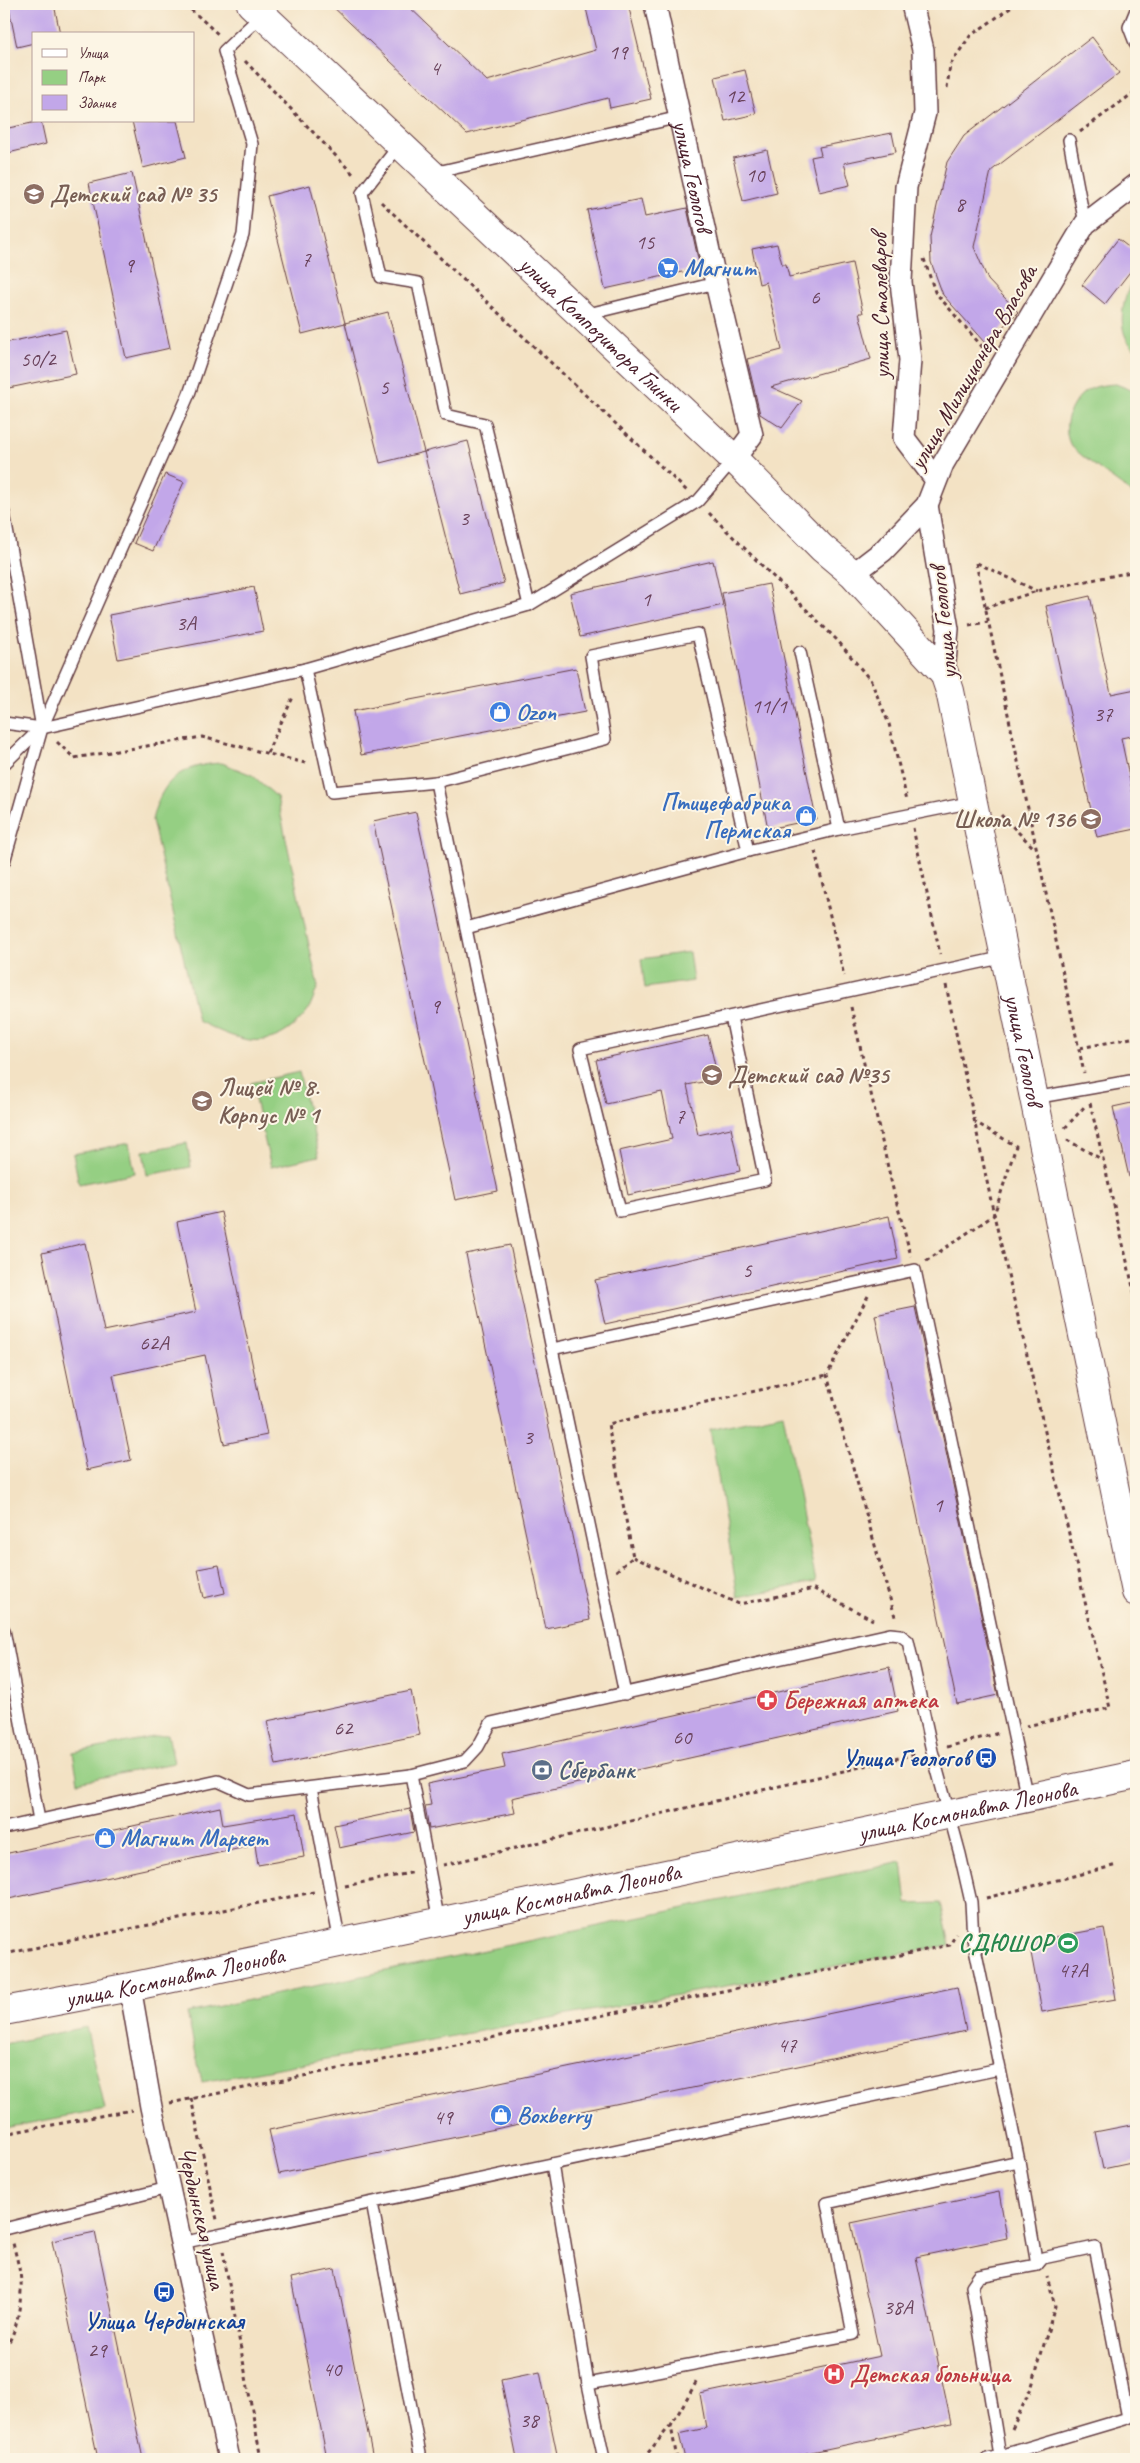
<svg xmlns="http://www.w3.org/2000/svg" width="1140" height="2463" font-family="Caveat,sans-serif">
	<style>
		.green { fill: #95cf83; stroke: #707757 }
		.building { fill: #c2a7e9 }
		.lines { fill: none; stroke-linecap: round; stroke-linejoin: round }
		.lane-casing { stroke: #633c42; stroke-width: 14 }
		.street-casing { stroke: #633c42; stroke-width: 24 }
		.secondary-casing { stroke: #633c42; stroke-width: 30 }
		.path { stroke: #633c42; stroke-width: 3; stroke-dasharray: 4 4; stroke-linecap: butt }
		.lane { stroke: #fff; stroke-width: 11 }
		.street { stroke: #fff; stroke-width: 21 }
		.secondary { stroke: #fff; stroke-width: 28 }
		.labels { text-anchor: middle; stroke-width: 4; stroke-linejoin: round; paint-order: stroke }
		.number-label { font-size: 21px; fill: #68415a }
		.street-label { font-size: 24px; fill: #4a1f2b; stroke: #fcf5e5 }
		.education-label { font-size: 24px; font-weight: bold; fill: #785e54; stroke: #fcf5e5; text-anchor: start }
		.shop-label { font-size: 24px; font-weight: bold; fill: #366cbe; stroke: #fcf5e5; text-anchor: start }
		.health-label { font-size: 24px; font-weight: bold; fill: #be3a42; stroke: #fcf5e5; text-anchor: start }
		.transit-label { font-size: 24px; font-weight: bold; fill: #164399; stroke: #fcf5e5; text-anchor: end }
		.service-label { font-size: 24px; font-weight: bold; fill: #4e5e75; stroke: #fcf5e5; text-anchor: start }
		.leisure-label { font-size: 24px; font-weight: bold; fill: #27864d; stroke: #fcf5e5; text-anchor: end }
	</style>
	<rect width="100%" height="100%" fill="#fcf5e5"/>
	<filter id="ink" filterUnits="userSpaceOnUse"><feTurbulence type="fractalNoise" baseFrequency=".02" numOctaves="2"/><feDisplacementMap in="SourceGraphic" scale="10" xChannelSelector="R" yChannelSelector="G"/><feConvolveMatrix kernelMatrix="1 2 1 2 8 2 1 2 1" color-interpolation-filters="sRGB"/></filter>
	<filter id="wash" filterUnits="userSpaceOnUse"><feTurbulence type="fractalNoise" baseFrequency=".0096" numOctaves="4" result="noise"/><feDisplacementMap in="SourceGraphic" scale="20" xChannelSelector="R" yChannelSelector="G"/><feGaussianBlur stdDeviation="1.12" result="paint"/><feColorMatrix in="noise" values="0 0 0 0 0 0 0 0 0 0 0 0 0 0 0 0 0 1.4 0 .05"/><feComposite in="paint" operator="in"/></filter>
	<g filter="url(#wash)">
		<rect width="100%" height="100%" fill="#f3e2c4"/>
		<g class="green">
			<path d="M1136,274V350C1113,333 1123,295 1136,274Z"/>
			<path d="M1116,384L1136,392V496C1126,488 1074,452 1070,444C1064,431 1066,416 1074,404C1084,388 1097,385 1116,384Z"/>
			<path d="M222,763L252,775L277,797L318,987C314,995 311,1007 305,1014C271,1055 239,1041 198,1021L152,820C162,779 181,765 222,763Z"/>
			<path d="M689,952L693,981L645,988L641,959Z"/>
			<path d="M299,1072L319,1156L271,1167L251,1083Z"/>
			<path d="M129,1143L135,1173L79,1184L73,1154Z"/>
			<path d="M187,1143L191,1167L147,1175L143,1151Z"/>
			<path d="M783,1413L816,1582L738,1597L710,1429Z"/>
			<path d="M168,1734L174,1763L78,1782L73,1753Z"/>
			<path d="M902,1862L907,1904L941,1903L950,1945L202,2082L187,2013Z"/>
			<path d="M86,2027L105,2109L4,2128V2044Z"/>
		</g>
		<g id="blocks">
			<g class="building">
				<path d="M8,4H54L60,34H34V43L17,47Z"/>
				<path d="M330,4H406L487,81L596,50L585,4H628L651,99L610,108L608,98L467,134Z"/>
				<path d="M1092,37L1119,73L991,171L974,247L988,280L1018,312L986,343L943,295L931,262L930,237L947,162L964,136Z"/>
				<path d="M745,70L756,114L725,121L715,77Z"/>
				<path d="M41,121L46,144L4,154V129Z"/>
				<path d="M132,121H177L186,157L143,168Z"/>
				<path d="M892,133L896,152L844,163L850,185L819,192L811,157L821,155L819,147Z"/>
				<path d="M767,150L777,193L743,201L733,158Z"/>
				<path d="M132,173L170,348L126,358L89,183Z"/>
				<path d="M310,185L345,323L302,334L267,196Z"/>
				<path d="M641,199L645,217L687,208L700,268L605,289L587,210Z"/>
				<path d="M1118,239L1136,253V264L1105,304L1082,285Z"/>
				<path d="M777,244L782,264H786L789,277L852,263L863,313H859L871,359L771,387L802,401L782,428L760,414L747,359L782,350L766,282L759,284L752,249Z"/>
				<path d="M388,312L424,452L380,463L345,323Z"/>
				<path d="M66,330L76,374L4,389V343Z"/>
				<path d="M468,441L504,583L460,594L424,452Z"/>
				<path d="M165,474L184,482L153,551L134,543Z"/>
				<path d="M713,561L723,605L580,637L570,593Z"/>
				<path d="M769,584L816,819L768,829L722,593Z"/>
				<path d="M254,587L263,631L118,659L109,615Z"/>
				<path d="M1090,596L1111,694L1136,689V735L1121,738L1136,809V829L1097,837L1046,606Z"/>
				<path d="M576,668L585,712L361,755L353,711Z"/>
				<path d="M416,812L498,1191L455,1200L373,821Z"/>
				<path d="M708,1035L718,1079L687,1085L698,1135L731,1128L740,1171L628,1195L619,1151L672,1139L662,1092L606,1104L596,1060Z"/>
				<path d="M1136,1102V1176L1129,1177L1113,1107Z"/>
				<path d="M221,1212L267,1435L224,1444L205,1355L113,1375L131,1460L87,1470L42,1253L85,1243L104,1331L196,1312L177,1222Z"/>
				<path d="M889,1216L898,1259L605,1324L595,1280Z"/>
				<path d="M510,1245L590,1620L546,1629L466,1254Z"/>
				<path d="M915,1307L998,1695L957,1704L875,1315Z"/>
				<path d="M219,1565L225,1593L204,1598L198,1569Z"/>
				<path d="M889,1667L898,1711L512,1798L515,1813L429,1829L425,1806L431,1805L427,1784L505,1768L502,1754Z"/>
				<path d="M411,1691L420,1735L276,1765L267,1721Z"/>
				<path d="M220,1807L223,1825L297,1813L304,1857L258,1865L255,1845L4,1900V1854Z"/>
				<path d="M410,1809L414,1832L339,1848L334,1825Z"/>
				<path d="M1104,1928L1116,1999L1042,2012L1029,1942Z"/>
				<path d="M957,1987L966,2031L279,2174L269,2130Z"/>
				<path d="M1136,2124V2162L1103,2169L1095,2132Z"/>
				<path d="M999,2192L1007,2238L916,2257L951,2423L778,2459H685L679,2434L706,2428L700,2394L880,2356L851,2223Z"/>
				<path d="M95,2232L143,2459H98L52,2241Z"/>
				<path d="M335,2269L373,2459H327L291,2278Z"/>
				<path d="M540,2372L558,2459H517L501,2380Z"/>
			</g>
		</g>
	</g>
	<g filter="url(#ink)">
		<use href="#blocks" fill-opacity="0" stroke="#633c42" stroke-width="1"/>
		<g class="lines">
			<g class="lane-casing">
				<g id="lane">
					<path d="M1136,10L1129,27L1136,45"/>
					<path d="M1069,140L1085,224"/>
					<path d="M400,144L362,193L381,277L418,283L446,415L485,424L529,605"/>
					<path d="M433,173L680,117"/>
					<path d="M584,315L716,283"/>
					<path d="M4,513L42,728"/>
					<path d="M800,652L839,829"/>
					<path d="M305,669L332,792L436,782L605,739L591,656L698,634L748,851L839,829L973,802"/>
					<path d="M4,723L42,728L305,669L529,605L698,501L734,459"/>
					<path d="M4,764L40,729"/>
					<path d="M436,782L552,1349L625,1694"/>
					<path d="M4,862L42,728L189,394L243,235L252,144L224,51L263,14"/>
					<path d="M466,928L748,851"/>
					<path d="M731,1017L765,1180L620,1211L580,1049L1005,957"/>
					<path d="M1034,1098L1136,1080"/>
					<path d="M552,1349L915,1270L1027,1798"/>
					<path d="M4,1630L39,1820"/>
					<path d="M411,1775L439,1922"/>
					<path d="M311,1788L340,1943"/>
					<path d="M4,1828L218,1781L249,1795L411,1775L465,1761L478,1747L491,1723L890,1634L900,1635L908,1641L932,1751L960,1854L971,1902L973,1939L1019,2161L1037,2265L979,2276L972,2286L1000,2456L987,2459"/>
					<path d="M552,2164L588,2384L604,2459"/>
					<path d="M372,2203L421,2459"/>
					<path d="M4,2229L168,2188"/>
					<path d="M181,2243L999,2069"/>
					<path d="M588,2384L853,2334L827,2203L1019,2161"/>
					<path d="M1000,2456L1128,2418L1095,2247L1043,2258L1037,2265"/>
				</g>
			</g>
			<g class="street-casing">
				<g id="street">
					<path id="s1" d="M655,4L716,283L752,435L734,459"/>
					<path d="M912,4L923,50L925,113L906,187L901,282L910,360L904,438L936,480"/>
					<path d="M927,505L948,629L944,673"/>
					<path d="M853,574L883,551L927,505L943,464L1085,224L1136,185"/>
					<path d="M130,1987L151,2107L229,2459"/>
				</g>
			</g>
			<g class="secondary-casing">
				<g id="secondary">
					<path id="s2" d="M251,4L734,459L822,548L853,574L944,673L950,691L1136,1592"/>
					<path id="s3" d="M4,2011L130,1987L1136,1775"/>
				</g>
			</g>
			<g class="path">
				<path d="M185,4L220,36"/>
				<path d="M245,61L355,176"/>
				<path d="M947,88L950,65L970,36L1016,4"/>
				<path d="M1080,132L1136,91"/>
				<path d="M381,202L687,491"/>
				<path d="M924,259L935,292L985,350"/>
				<path d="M709,513L838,641L871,681L889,724L907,800"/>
				<path d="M976,563L1084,1073"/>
				<path d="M977,563L1037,591"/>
				<path d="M985,608L1037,591L1136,571"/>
				<path d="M969,625L988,622"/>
				<path d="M57,742L74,758L202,737L309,764"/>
				<path d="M267,753L294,695"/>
				<path d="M1001,815L1034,848"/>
				<path d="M913,828L940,954"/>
				<path d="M815,851L844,976"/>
				<path d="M946,985L994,1215L1110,1708L1026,1726"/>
				<path d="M851,1007L893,1189L911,1256"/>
				<path d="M1080,1048L1136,1037"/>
				<path d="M1090,1103L1136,1300"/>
				<path d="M1065,1128L1086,1105"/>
				<path d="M1067,1140L1103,1160"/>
				<path d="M926,1261L994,1215L1016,1146L975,1122"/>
				<path d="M868,1296L827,1375L896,1620"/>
				<path d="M633,1557L739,1604L814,1589L873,1620"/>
				<path d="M616,1571L633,1557L608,1424L827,1375"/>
				<path d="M947,1747L999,1733"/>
				<path d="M443,1865L916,1754"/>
				<path d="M345,1886L415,1872"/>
				<path d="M986,1898L1117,1865"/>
				<path d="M4,1954L314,1892"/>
				<path d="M191,2098L217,2220"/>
				<path d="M170,2103L950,1945L956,1934"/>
				<path d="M4,2134L132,2110"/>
				<path d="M223,2251L261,2459"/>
				<path d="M4,2347C17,2338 22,2297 21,2281C20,2269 16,2256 13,2243"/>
				<path d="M1012,2429L1032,2386L1055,2306L1047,2276"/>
				<path d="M643,2459L670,2426"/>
				<path d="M677,2459L671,2426L698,2379"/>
			</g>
			<use href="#lane" class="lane"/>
			<use href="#street" class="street"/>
			<use href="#secondary" class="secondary"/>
		</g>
	</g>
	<defs>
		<g id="school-disc" transform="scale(1.125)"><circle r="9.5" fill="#8d6e63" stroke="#fcf5e5"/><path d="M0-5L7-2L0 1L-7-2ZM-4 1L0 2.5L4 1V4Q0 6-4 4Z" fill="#fff"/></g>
		<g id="supermarket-disc" transform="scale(1.125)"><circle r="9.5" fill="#3f7fe0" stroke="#fcf5e5"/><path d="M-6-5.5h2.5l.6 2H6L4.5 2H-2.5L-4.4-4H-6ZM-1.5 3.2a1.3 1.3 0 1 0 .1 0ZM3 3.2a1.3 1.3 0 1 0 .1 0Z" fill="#fff"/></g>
		<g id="shop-disc" transform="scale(1.125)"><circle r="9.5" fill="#3f7fe0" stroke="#fcf5e5"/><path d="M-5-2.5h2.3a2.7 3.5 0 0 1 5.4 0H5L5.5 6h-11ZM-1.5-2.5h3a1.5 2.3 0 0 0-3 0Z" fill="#fff"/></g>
		<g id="pharmacy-disc" transform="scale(1.125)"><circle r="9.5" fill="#e0444e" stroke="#fcf5e5"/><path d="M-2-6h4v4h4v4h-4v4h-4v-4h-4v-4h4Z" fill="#fff"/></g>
		<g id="bus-disc" transform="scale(1.125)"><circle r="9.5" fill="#1a4fb4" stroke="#fcf5e5"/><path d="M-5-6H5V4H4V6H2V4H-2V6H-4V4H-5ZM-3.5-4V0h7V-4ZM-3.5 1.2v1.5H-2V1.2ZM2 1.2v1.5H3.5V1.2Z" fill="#fff"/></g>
		<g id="bank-disc" transform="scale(1.125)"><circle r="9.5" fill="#5c6f8a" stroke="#fcf5e5"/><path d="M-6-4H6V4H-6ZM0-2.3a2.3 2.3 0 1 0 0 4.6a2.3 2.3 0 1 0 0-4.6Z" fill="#fff"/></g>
		<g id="stadium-disc" transform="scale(1.125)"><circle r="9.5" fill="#2e9e5b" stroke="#fcf5e5"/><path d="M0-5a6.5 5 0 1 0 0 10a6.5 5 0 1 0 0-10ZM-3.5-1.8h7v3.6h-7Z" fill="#fff"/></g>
		<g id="hospital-disc" transform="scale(1.125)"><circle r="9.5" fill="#e0444e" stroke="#fcf5e5"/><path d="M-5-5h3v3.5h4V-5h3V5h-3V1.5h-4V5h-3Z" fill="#fff"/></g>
	</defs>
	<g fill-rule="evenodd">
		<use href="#school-disc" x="34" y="194"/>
		<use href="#supermarket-disc" x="668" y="268"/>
		<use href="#shop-disc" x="500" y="712"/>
		<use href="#shop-disc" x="806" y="816"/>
		<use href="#school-disc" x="1091" y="819"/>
		<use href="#school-disc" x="712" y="1075"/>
		<use href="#school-disc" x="202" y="1101"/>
		<use href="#pharmacy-disc" x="767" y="1700"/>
		<use href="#bus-disc" x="986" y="1758"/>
		<use href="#bank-disc" x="542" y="1770"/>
		<use href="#shop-disc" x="105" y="1838"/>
		<use href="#stadium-disc" x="1068" y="1943"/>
		<use href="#shop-disc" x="501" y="2115"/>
		<use href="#bus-disc" x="164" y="2292"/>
		<use href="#hospital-disc" x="834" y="2374"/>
	</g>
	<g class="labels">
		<g class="number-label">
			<text x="618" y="59">19</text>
			<text x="435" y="75">4</text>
			<text x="735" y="103">12</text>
			<text x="755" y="182">10</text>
			<text x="960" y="211">8</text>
			<text x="645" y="249">15</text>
			<text x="306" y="266">7</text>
			<text x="129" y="272">9</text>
			<text x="815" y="304">6</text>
			<text x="38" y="366">50/2</text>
			<text x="384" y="394">5</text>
			<text x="464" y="525">3</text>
			<text x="646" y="606">1</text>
			<text x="186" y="630">3А</text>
			<text x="769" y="713">11/1</text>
			<text x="1103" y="721">37</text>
			<text x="435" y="1013">9</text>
			<text x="680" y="1123">7</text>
			<text x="747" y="1277">5</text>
			<text x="154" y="1350">62А</text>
			<text x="528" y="1444">3</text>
			<text x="938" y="1512">1</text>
			<text x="343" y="1735">62</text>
			<text x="682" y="1744">60</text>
			<text x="1073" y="1977">47А</text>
			<text x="787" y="2052">47</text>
			<text x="443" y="2124">49</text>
			<text x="898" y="2314">38А</text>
			<text x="97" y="2357">29</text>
			<text x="332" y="2376">40</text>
			<text x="529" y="2427">38</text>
		</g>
		<g class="street-label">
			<text dy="8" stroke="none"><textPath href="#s1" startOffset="176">улица Геологов</textPath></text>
			<text transform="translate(880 306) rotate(-91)" y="8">улица Сталеваров</text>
			<text dy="8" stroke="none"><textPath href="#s2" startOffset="481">улица Композитора Глинки</textPath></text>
			<text transform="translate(973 367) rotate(-60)" y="8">улица Милиционера Власова</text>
			<text transform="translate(943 623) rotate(-96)" y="8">улица Геологов</text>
			<text dy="8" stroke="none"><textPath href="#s2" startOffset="1349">улица Геологов</textPath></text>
			<text dy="8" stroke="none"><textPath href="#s3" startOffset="984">улица Космонавта Леонова</textPath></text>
			<text dy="8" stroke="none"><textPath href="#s3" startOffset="579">улица Космонавта Леонова</textPath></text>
			<text dy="8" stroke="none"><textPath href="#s3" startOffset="174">улица Космонавта Леонова</textPath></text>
			<text transform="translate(202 2218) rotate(77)" y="8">Чердынская улица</text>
		</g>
		<g class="education-label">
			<text x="50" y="202">Детский сад № 35</text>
			<text x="1075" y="827" text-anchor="end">Школа № 136</text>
			<text x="728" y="1083">Детский сад №35</text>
			<text x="218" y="1095">Лицей № 8.<tspan x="218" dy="28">Корпус № 1</tspan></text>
		</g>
		<g class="shop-label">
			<text x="684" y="276">Магнит</text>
			<text x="516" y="720">Ozon</text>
			<text x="790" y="810" text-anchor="end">Птицефабрика<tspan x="790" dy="28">Пермская</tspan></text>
			<text x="121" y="1846">Магнит Маркет</text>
			<text x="517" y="2123">Boxberry</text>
		</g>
		<g class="health-label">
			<text x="783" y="1708">Бережная аптека</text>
			<text x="850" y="2382">Детская больница</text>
		</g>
		<g class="transit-label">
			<text x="970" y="1766">Улица Геологов</text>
			<text x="164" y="2329" text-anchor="middle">Улица Чердынская</text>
		</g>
		<g class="service-label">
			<text x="558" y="1778">Сбербанк</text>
		</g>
		<g class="leisure-label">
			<text x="1052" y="1951">СДЮШОР</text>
		</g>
	</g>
	<rect width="1140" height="2463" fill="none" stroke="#fcf5e5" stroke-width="20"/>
	<rect x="32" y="32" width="162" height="90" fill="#fcf5e5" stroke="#b59f9b"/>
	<rect x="42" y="49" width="25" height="8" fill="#ffffff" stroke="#b59f9b"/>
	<text x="78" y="58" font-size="15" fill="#4a1f2b">Улица</text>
	<rect x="42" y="70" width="25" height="15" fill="#95cf83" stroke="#b59f9b"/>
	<text x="78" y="82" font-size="15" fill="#4a1f2b">Парк</text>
	<rect x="42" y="95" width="25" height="15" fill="#c2a7e9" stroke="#b59f9b"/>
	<text x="78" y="108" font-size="15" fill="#4a1f2b">Здание</text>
</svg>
